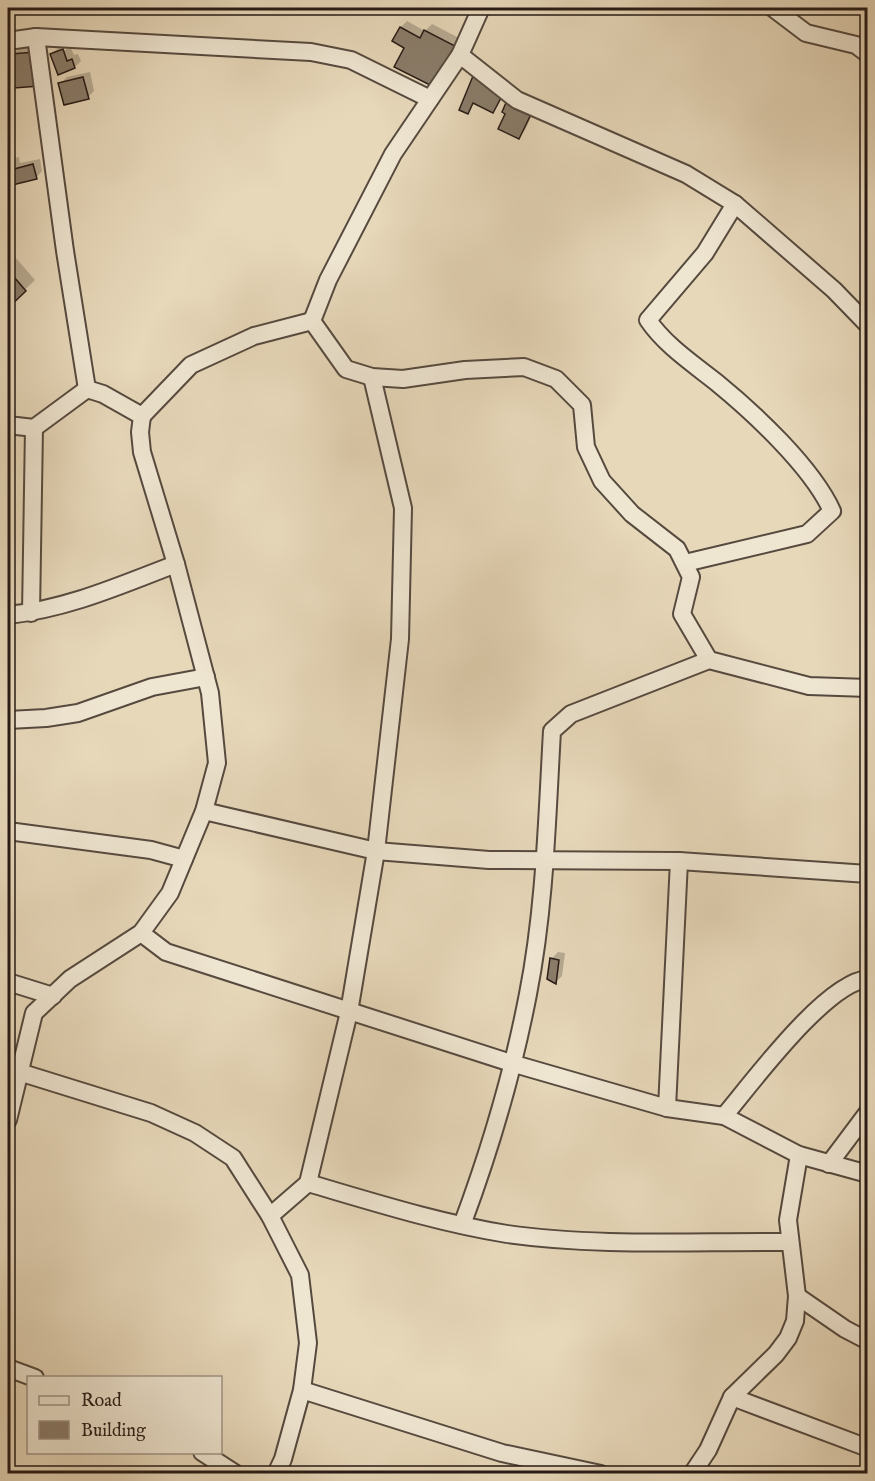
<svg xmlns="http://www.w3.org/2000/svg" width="875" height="1481" font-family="'IM FELL English',serif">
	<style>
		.shadow { fill: #0003; fill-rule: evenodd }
		.building { fill: #8a7d6b; stroke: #261a16; stroke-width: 1.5 }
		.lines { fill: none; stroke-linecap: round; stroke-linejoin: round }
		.minor-casing { stroke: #564a3f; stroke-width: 20 }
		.minor { stroke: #efe6d2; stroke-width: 16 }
	</style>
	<rect width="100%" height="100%" fill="#e7d8ba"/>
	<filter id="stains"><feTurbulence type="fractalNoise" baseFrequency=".00333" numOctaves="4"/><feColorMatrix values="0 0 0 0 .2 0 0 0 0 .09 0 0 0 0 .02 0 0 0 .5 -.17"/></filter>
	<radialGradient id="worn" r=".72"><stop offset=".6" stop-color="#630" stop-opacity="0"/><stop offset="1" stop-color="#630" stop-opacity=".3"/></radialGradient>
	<g class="shadow">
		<path d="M407,21L425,31L432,24L461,39L440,79L406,47L401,27Z"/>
		<path d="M69,44L74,55L78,54L81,61L75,67L51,55L58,48ZM69,45L70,48L57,53V50Z"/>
		<path d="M42,46L45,78L12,55L19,48Z"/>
		<path d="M480,70L508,87L493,111L475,102L467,112L474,77Z"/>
		<path d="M90,72L94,91L88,97L60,84L67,77Z"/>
		<path d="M538,103L525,130L519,137L500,128Z"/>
		<path d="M19,157L20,163L40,159L42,171L36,178L8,184V160Z"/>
		<path d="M8,186L12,207L8,211Z"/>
		<path d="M8,249L35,280L8,306Z"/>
		<path d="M558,952L565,953L562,976L556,982L551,959Z"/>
	</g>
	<g class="building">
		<path d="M400,27L420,38L424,30L455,46L434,87L394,67L404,48L392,41Z"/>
		<path d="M63,49L67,61L72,59L75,68L58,75L50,54Z"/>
		<path d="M35,52L39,86L14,88L11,54Z"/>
		<path d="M473,76L503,94L493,113L473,103L468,114L459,110Z"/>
		<path d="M83,77L89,99L64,105L58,83Z"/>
		<path d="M508,98L533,110L519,139L498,129L505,114L502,112Z"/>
		<path d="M13,162L14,169L33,164L37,179L8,186V163Z"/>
		<path d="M8,270L26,291L8,308Z"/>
		<path d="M550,958L559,960L556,984L547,979Z"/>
	</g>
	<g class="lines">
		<g class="minor-casing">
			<g id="minor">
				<path d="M773,8L806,33L856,45L868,54"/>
				<path d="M36,37L65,251L87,389"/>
				<path d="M8,41L36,37L311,52L351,60L430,99"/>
				<path d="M460,55L517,100L686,174L735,204L834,290L868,325"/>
				<path d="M312,321L328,280L393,154L460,55L481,8"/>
				<path d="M142,416L191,365L254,336L312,321L346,369L372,377L403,379L465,370L524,367L556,379L582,405L586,447L602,481L632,514L677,549L691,577L682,614L709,660"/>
				<path d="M8,425L34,428L87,389L103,394L142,416L140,432L142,452L176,564L210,693L217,763L204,811L170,893L141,933L70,979L34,1013L8,1120"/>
				<path d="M685,563L807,534L832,511C812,467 754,413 716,382C692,363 665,345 648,320L705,253L735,204"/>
				<path d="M31,613L34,428"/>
				<path d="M8,615C67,609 121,585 176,564"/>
				<path d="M8,720L46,718L78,713L152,687L206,677"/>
				<path d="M204,811L376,851L489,860L679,861L868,874"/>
				<path d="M8,831L151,850L184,859"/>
				<path d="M141,933L166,952L511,1063L667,1108L724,1116L799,1155L868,1174"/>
				<path d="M8,982L53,996"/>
				<path d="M19,1072L151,1113L195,1133L233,1158L270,1216L300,1275L308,1343L302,1390L283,1459L276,1474"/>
				<path d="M667,1108L679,861"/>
				<path d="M724,1116C752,1083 826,982 868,979"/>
				<path d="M829,1164L868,1112"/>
				<path d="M308,1183C373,1202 439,1223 507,1234C598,1247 697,1241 789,1242"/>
				<path d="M270,1216L308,1183L349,1012L376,851L400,639L403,508L372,377"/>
				<path d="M462,1225C490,1150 513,1072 528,994C545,908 547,818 552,731L571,714L709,660L809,686L868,688"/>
				<path d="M797,1296L845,1329L868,1341"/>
				<path d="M8,1368L35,1378"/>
				<path d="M302,1390L502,1453L601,1474"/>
				<path d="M732,1397L868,1448"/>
				<path d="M202,1452L236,1474"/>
				<path d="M692,1474L708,1450L732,1397L776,1354L788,1338L795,1321L797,1296L788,1220L799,1155"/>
			</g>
		</g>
		<use href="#minor" class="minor"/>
	</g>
	<rect width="875" height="1481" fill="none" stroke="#e7d8ba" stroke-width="30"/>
	<rect x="9" y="9" width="857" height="1463" fill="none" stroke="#261a16" stroke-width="3"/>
	<rect x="15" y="15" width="845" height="1451" fill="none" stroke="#261a16" stroke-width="1.5"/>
	<rect x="27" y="1376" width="195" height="78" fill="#efe6d2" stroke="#9f9487" stroke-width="1.5"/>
	<rect x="39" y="1396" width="30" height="9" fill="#efe6d2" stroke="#9f9487" stroke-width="1.5"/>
	<text x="81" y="1406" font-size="18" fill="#261a16">Road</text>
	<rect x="39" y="1421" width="30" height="18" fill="#8a7d6b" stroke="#9f9487" stroke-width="1.5"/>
	<text x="81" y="1436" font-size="18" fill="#261a16">Building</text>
	<rect width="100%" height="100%" filter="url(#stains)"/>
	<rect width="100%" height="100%" fill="url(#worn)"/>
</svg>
